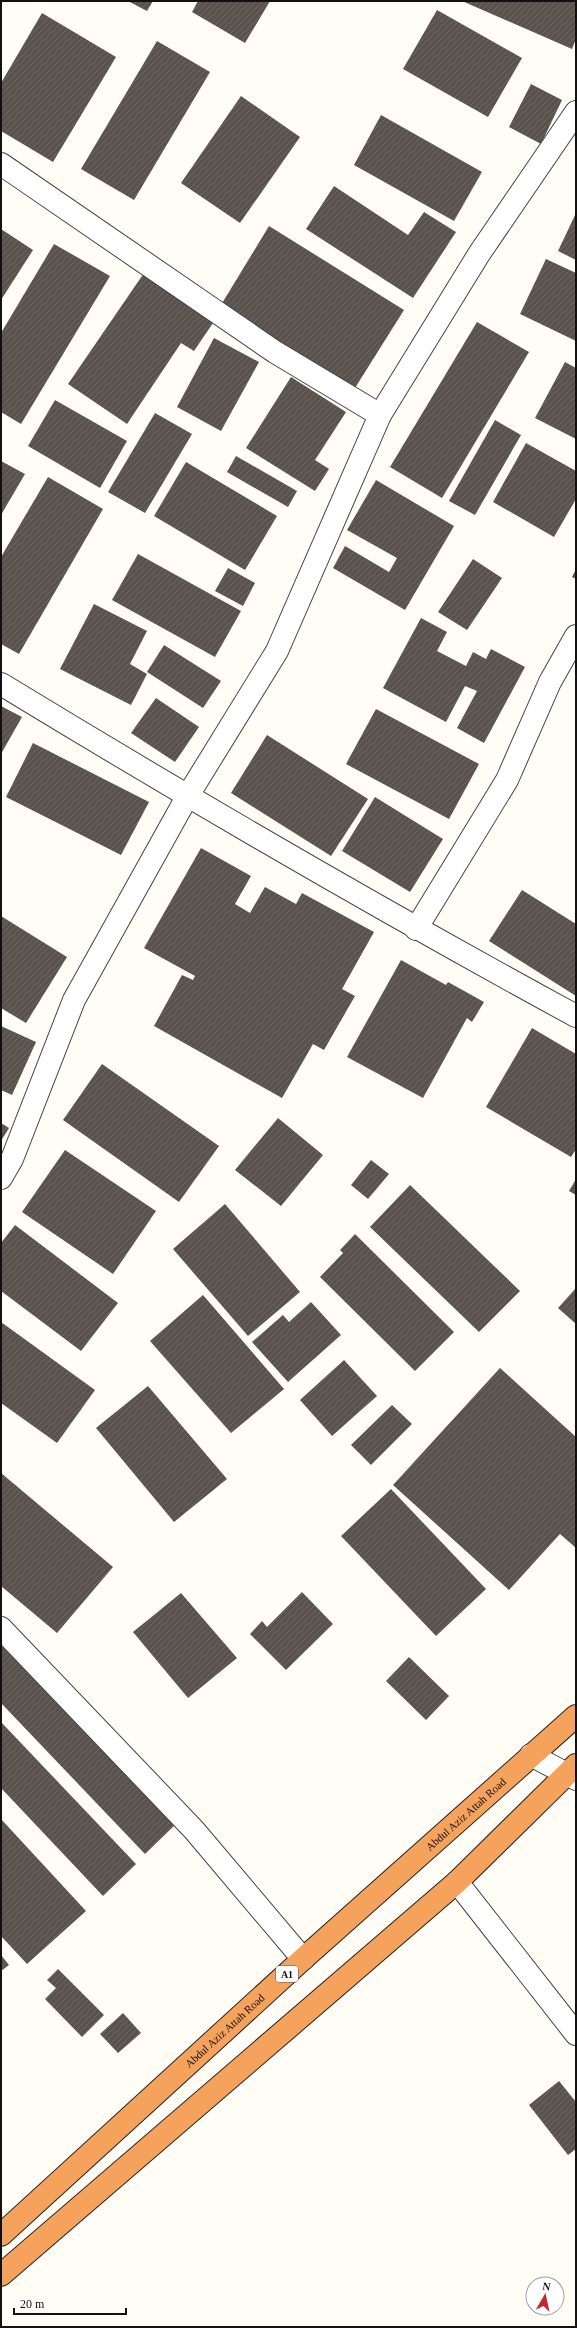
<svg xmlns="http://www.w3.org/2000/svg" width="577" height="2328" font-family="Georgia,serif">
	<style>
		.building { fill: url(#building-hatch) }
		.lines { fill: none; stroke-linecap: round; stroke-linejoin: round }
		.street-casing { stroke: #444; stroke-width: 24 }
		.highway-casing { stroke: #222; stroke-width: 24 }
		.street { stroke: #fff; stroke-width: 22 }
		.highway { stroke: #f5a25d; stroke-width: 22 }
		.labels { text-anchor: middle; stroke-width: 4; stroke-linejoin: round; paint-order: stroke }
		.shield { fill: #fff; stroke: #585858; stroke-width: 1 }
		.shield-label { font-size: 10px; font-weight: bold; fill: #111 }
		.street-label { font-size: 11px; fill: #111; stroke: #fff }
	</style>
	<defs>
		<pattern id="building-hatch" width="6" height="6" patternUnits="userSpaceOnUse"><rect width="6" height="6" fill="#5a524d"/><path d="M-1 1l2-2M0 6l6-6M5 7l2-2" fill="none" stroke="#6d6662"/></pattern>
	</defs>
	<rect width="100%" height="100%" fill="#fffdf5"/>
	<g class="building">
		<path d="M128,1H153L147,11Z"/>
		<path d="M198,1H270L245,43L192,12Z"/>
		<path d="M462,1H576V39L572,49Z"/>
		<path d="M437,10L522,58L488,117L403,69Z"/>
		<path d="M42,13L116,57L53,162L1,131V83Z"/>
		<path d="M157,41L210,72L134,200L81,169Z"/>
		<path d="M531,84L562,100L541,144L509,127Z"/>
		<path d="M241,96L300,137L240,223L181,183Z"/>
		<path d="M381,115L482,172L454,221L354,165Z"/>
		<path d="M334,186L408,235L424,212L456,232L413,298L306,229Z"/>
		<path d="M576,213V260L558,251Z"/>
		<path d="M269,226L404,310L355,388L221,305Z"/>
		<path d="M1,229L33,250L1,300Z"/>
		<path d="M54,244L110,276L21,424L1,412V333Z"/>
		<path d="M546,259L576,273V341L520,314Z"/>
		<path d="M144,273L215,320L194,351L181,343L127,424L68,384Z"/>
		<path d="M477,322L529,352L442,498L390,467Z"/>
		<path d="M214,338L259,362L221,431L177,407Z"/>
		<path d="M565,362L576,368V439L535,418Z"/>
		<path d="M291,377L346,412L315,460L329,469L315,491L246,448Z"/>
		<path d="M55,400L127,441L100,488L28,446Z"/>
		<path d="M155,413L192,434L145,513L108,492Z"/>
		<path d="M495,420L521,435L475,515L449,501Z"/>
		<path d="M526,443L576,471V499L554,537L493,502Z"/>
		<path d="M236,456L297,491L288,507L227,472Z"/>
		<path d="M1,461L25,474L1,515Z"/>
		<path d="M186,462L277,516L245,570L154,516Z"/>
		<path d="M48,477L103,509L19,654L1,644V557Z"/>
		<path d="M376,480L454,526L405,610L333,568L345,546L389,572L397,558L347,530Z"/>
		<path d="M138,554L241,611L215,657L112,600Z"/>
		<path d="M473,559L502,578L467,630L438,612Z"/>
		<path d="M228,568L255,583L243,606L215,591Z"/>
		<path d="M576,569V579L572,577Z"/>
		<path d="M94,604L147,631L130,664L147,674L131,705L60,669Z"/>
		<path d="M421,618L447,632L437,651L466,666L473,652L486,659L491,649L525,667L484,743L457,728L477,691L465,686L446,722L383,688Z"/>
		<path d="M164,645L221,681L203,708L147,672Z"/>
		<path d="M156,698L199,727L175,762L131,733Z"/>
		<path d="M1,706L22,717L1,754Z"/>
		<path d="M376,709L479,764L449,819L346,764Z"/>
		<path d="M267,735L368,799L331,856L231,793Z"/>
		<path d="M33,743L149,802L121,855L6,797Z"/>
		<path d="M375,797L443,839L410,892L342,851Z"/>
		<path d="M201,848L251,876L235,904L250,913L265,887L296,904L302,893L374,932L342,989L355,996L324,1050L313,1044L282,1098L154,1026L182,975L193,980L195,976L144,948Z"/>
		<path d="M522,890L576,924V996L489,941Z"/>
		<path d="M1,916L67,957L26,1023L1,1008Z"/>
		<path d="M401,960L446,985L448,982L484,1002L472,1022L467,1018L423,1098L347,1057Z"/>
		<path d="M1,1026L36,1042L12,1095L1,1090Z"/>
		<path d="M532,1028L576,1054V1149L571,1157L486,1107Z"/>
		<path d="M102,1064L219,1146L179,1202L63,1120Z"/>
		<path d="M278,1118L323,1155L281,1206L235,1170Z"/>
		<path d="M1,1123L9,1128L1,1141Z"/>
		<path d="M65,1150L156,1211L113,1274L22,1212Z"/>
		<path d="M371,1160L389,1174L368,1199L351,1185Z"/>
		<path d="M576,1179V1195L569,1191Z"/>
		<path d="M410,1185L520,1291L479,1332L370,1227Z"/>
		<path d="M225,1204L300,1292L248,1336L173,1249Z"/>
		<path d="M15,1225L118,1303L81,1351L1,1291V1243Z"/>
		<path d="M355,1234L454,1332L415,1371L320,1277L343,1253L340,1250Z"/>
		<path d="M576,1288V1324L558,1308Z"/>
		<path d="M203,1295L284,1389L231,1433L150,1341Z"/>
		<path d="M311,1302L341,1335L288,1382L252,1342L283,1315L289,1322Z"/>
		<path d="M1,1322L95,1390L57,1443L1,1403Z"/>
		<path d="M344,1360L377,1396L332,1436L300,1400Z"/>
		<path d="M500,1368L576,1437V1548L560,1534L509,1590L393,1485Z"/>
		<path d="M148,1386L227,1479L174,1522L96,1428Z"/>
		<path d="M392,1405L412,1424L371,1465L351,1445Z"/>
		<path d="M1,1473L113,1567L57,1633L1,1586Z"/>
		<path d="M391,1489L486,1589L436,1636L341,1536Z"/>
		<path d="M302,1592L333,1624L286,1670L250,1634L262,1621L267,1627Z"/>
		<path d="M181,1593L237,1658L188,1698L133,1632Z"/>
		<path d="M1,1637L177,1823L145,1854L1,1703Z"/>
		<path d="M409,1657L449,1696L426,1720L386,1681Z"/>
		<path d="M1,1722L136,1864L103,1896L1,1788Z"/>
		<path d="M1,1819L86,1911L27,1964L1,1936Z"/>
		<path d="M1,1955L9,1965L1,1971Z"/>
		<path d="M58,1969L104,2015L82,2037L45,1999L56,1988L47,1980Z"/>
		<path d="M123,2013L141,2033L118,2053L100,2034Z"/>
		<path d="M559,2081L576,2102V2149L568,2155L529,2105Z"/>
	</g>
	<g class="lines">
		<g class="street-casing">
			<g id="street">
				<path d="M1,164L275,352L380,415"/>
				<path d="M1,684C190,799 381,910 576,1016"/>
				<path d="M416,929L507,780L550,682L576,636"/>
				<path d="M1,1178L12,1159L74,1000L187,797L277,651L380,415L479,254L576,112"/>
				<path d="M1,1628L194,1830L303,1959"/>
				<path d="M531,1755L576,1779"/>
				<path d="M457,1882L576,2034"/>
			</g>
		</g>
		<g class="highway-casing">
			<g id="highway">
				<path id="s1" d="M1,2235L303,1959L576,1716"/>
				<path d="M1,2275L457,1882L576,1765"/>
			</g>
		</g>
		<use href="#street" class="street"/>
		<use href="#highway" class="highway"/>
	</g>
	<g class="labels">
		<rect class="shield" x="276" y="1966" width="22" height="16" rx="3"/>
		<g class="shield-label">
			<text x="287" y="1978">A1</text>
		</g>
		<g class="street-label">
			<text dy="4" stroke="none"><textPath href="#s1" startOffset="627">Abdul Aziz Attah Road</textPath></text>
			<text dy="4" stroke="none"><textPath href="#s1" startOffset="303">Abdul Aziz Attah Road</textPath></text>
		</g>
	</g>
	<rect width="577" height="2328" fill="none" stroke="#111111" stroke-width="4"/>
	<g transform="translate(545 2296) rotate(9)"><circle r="19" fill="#ffffff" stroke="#a0a0a0"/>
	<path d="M0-3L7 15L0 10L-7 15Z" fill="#c4262e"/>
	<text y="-6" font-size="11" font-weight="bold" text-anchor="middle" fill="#111111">N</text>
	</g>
	<path d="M14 2308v6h112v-6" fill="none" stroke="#111111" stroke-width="2"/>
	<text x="20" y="2308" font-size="12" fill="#111111" stroke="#ffffff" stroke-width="3" paint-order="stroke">20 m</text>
</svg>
